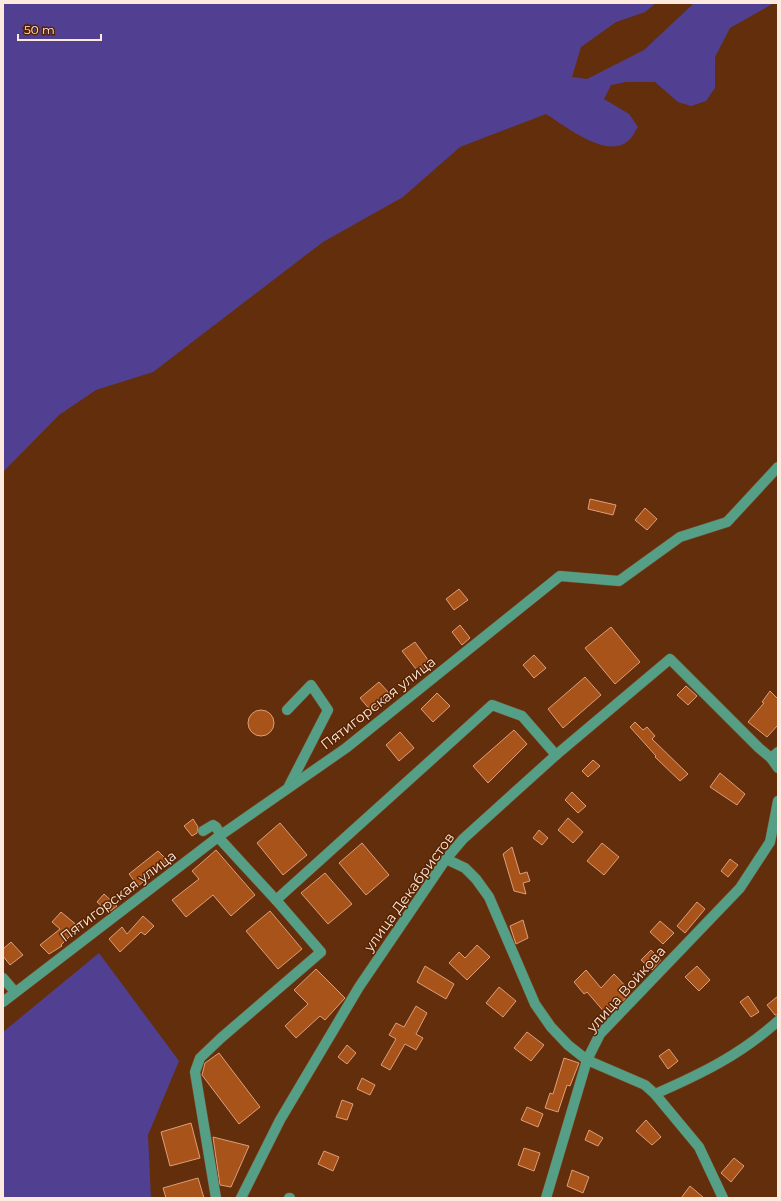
<svg xmlns="http://www.w3.org/2000/svg" width="781" height="1201" font-family="Montserrat,sans-serif">
	<style>
		.green { fill: #514091 }
		.building { fill: #a8531a; stroke: #dd9e7b }
		.lines { fill: none; stroke-linecap: round; stroke-linejoin: round }
		.minor-casing { stroke: #7c4c2d; stroke-width: 11 }
		.minor { stroke: #549f86; stroke-width: 10 }
		.labels { text-anchor: middle; stroke-width: 3; stroke-linejoin: round; paint-order: stroke }
		.street-label { font-size: 14px; fill: #fee9df; stroke: #572300 }
	</style>
	<rect width="100%" height="100%" fill="#632e0b"/>
	<g class="green">
		<path d="M3,3H656L645,12L616,22L581,47L572,77L587,79L644,50L693,4L774,3L730,28L715,57V88L706,101L691,106L678,102L655,82H626L611,85L604,99L629,114L638,127C635,131 633,137 629,140C608,161 564,125 546,114L460,147L403,197L323,242L153,372L96,390L59,415L3,472Z"/>
		<path d="M99,953L179,1061L148,1135L151,1198H3V1032Z"/>
	</g>
	<g class="building">
		<path d="M590,499L616,505L613,515L588,509Z"/>
		<path d="M645,508L657,519L647,530L635,520Z"/>
		<path d="M459,589L468,600L454,610L446,599Z"/>
		<path d="M460,625L470,638L462,645L452,632Z"/>
		<path d="M611,627L640,662L615,684L585,648Z"/>
		<path d="M415,642L431,664L419,673L402,651Z"/>
		<path d="M534,655L546,668L534,678L523,665Z"/>
		<path d="M585,677L601,695L563,728L548,709Z"/>
		<path d="M379,682L390,694L371,711L360,698Z"/>
		<path d="M686,686L697,696L688,705L677,695Z"/>
		<path d="M770,691L778,699V725L767,737L748,722L764,703L762,702Z"/>
		<path d="M437,693L450,706L433,722L421,709Z"/>
		<circle cx="261" cy="723" r="13"/>
		<path d="M635,722L643,730L647,727L655,736L652,739L688,774L680,781L655,757L656,756L630,727Z"/>
		<path d="M514,730L527,744L488,783L473,766Z"/>
		<path d="M400,732L414,748L399,761L386,745Z"/>
		<path d="M593,760L600,766L588,777L582,771Z"/>
		<path d="M720,773L745,794L737,805L710,787Z"/>
		<path d="M572,792L586,806L578,813L565,800Z"/>
		<path d="M568,818L583,832L573,843L558,830Z"/>
		<path d="M193,819L198,827L197,833L192,836L184,826Z"/>
		<path d="M280,823L307,855L283,875L257,843Z"/>
		<path d="M539,830L548,838L542,845L533,838Z"/>
		<path d="M362,843L389,875L366,895L339,863Z"/>
		<path d="M602,843L619,857L604,875L587,861Z"/>
		<path d="M512,847L520,874L527,872L530,881L523,883L526,894L514,891L503,854Z"/>
		<path d="M216,850L255,895L231,916L213,895L186,917L172,900L199,879L192,871Z"/>
		<path d="M158,851L168,861L138,886L129,874Z"/>
		<path d="M730,859L738,865L728,877L721,871Z"/>
		<path d="M325,873L352,904L328,924L301,893Z"/>
		<path d="M104,894L117,906L109,912L97,902Z"/>
		<path d="M697,902L705,909L685,933L677,926Z"/>
		<path d="M270,911L302,949L278,969L246,931Z"/>
		<path d="M61,912L79,927L61,945L62,946L49,954L40,945L60,929L52,922Z"/>
		<path d="M143,916L154,926L145,935L141,932L120,952L109,939L122,927L127,934Z"/>
		<path d="M523,920L528,938L516,944L510,926Z"/>
		<path d="M660,921L674,933L663,944L650,932Z"/>
		<path d="M11,942L23,955L10,965L3,956V949Z"/>
		<path d="M477,945L490,957L467,980L449,963L459,952L465,958Z"/>
		<path d="M651,950L661,960L652,970L641,960Z"/>
		<path d="M425,966L454,984L446,999L417,982Z"/>
		<path d="M697,966L710,980L699,991L685,977Z"/>
		<path d="M316,969L345,998L325,1020L320,1016L296,1038L285,1026L308,1004L294,990Z"/>
		<path d="M586,970L601,988L614,974L631,992L619,1005L618,1003L606,1014L587,992L584,994L574,982Z"/>
		<path d="M499,987L516,1001L503,1017L486,1003Z"/>
		<path d="M748,996L759,1012L751,1017L740,1002Z"/>
		<path d="M778,996V1015H775L767,1005Z"/>
		<path d="M416,1006L427,1013L416,1034L423,1038L416,1050L405,1044L390,1070L381,1065L396,1039L389,1035L396,1023L404,1027Z"/>
		<path d="M527,1032L544,1045L531,1061L514,1048Z"/>
		<path d="M347,1045L356,1053L347,1064L338,1057Z"/>
		<path d="M669,1049L678,1061L668,1069L659,1056Z"/>
		<path d="M219,1053L260,1107L239,1124L202,1075L205,1063Z"/>
		<path d="M564,1058L579,1063L570,1086L567,1085L558,1112L545,1108L550,1093L553,1094Z"/>
		<path d="M362,1078L375,1085L370,1095L357,1089Z"/>
		<path d="M342,1100L353,1104L347,1120L336,1117Z"/>
		<path d="M527,1107L543,1114L538,1127L521,1120Z"/>
		<path d="M646,1120L661,1137L652,1145L636,1131Z"/>
		<path d="M191,1123L200,1158L170,1166L161,1132Z"/>
		<path d="M589,1130L603,1138L598,1146L585,1140Z"/>
		<path d="M213,1137L249,1146L231,1187L220,1185Z"/>
		<path d="M524,1148L540,1153L534,1171L518,1165Z"/>
		<path d="M324,1151L339,1157L333,1171L318,1164Z"/>
		<path d="M734,1158L744,1166L731,1182L721,1173Z"/>
		<path d="M572,1170L589,1177L583,1193L567,1186Z"/>
		<path d="M198,1178L204,1198H166L163,1188Z"/>
		<path d="M690,1186L704,1198H681Z"/>
	</g>
	<g class="lines">
		<g class="minor-casing">
			<g id="minor">
				<path d="M287,710L311,685L328,710L289,786"/>
				<path d="M771,758L778,768"/>
				<path d="M203,831L213,825L216,827L221,835"/>
				<path d="M218,837L276,900"/>
				<path d="M446,859L465,868L476,879L489,897L535,1004L551,1027L568,1045L587,1060L645,1085L655,1094L699,1147L723,1198"/>
				<path d="M3,978L15,992"/>
				<path d="M3,1002L218,837L346,748L560,576L619,581L680,537L727,522L778,467"/>
				<path d="M655,1094C701,1074 740,1055 778,1021"/>
				<path d="M216,1198L195,1072L200,1058L221,1038L321,952L276,900L492,705L522,716L556,755"/>
				<path d="M241,1198L280,1120L359,987L446,859L463,839L556,755L670,659L759,748L771,758L778,752"/>
				<path d="M289,1198H290"/>
				<path d="M546,1198L587,1060L600,1034L740,888L770,842L778,801"/>
			</g>
		</g>
		<use href="#minor" class="minor"/>
	</g>
	<g class="labels">
		<g class="street-label">
			<text transform="translate(378 703) rotate(-38)" y="5">Пятигорская улица</text>
			<text transform="translate(409 892) rotate(-54)" y="5">улица Декабристов</text>
			<text transform="translate(118 896) rotate(-37)" y="5">Пятигорская улица</text>
			<text transform="translate(626 989) rotate(-48)" y="5">улица Войкова</text>
		</g>
	</g>
	<rect width="781" height="1201" fill="none" stroke="#fee9df" stroke-width="8"/>
	<path d="M18 34v6h83v-6" fill="none" stroke="#fee9df" stroke-width="2"/>
	<text x="24" y="34" font-size="12" fill="#fee9df" stroke="#572300" stroke-width="3" paint-order="stroke">50 m</text>
</svg>
